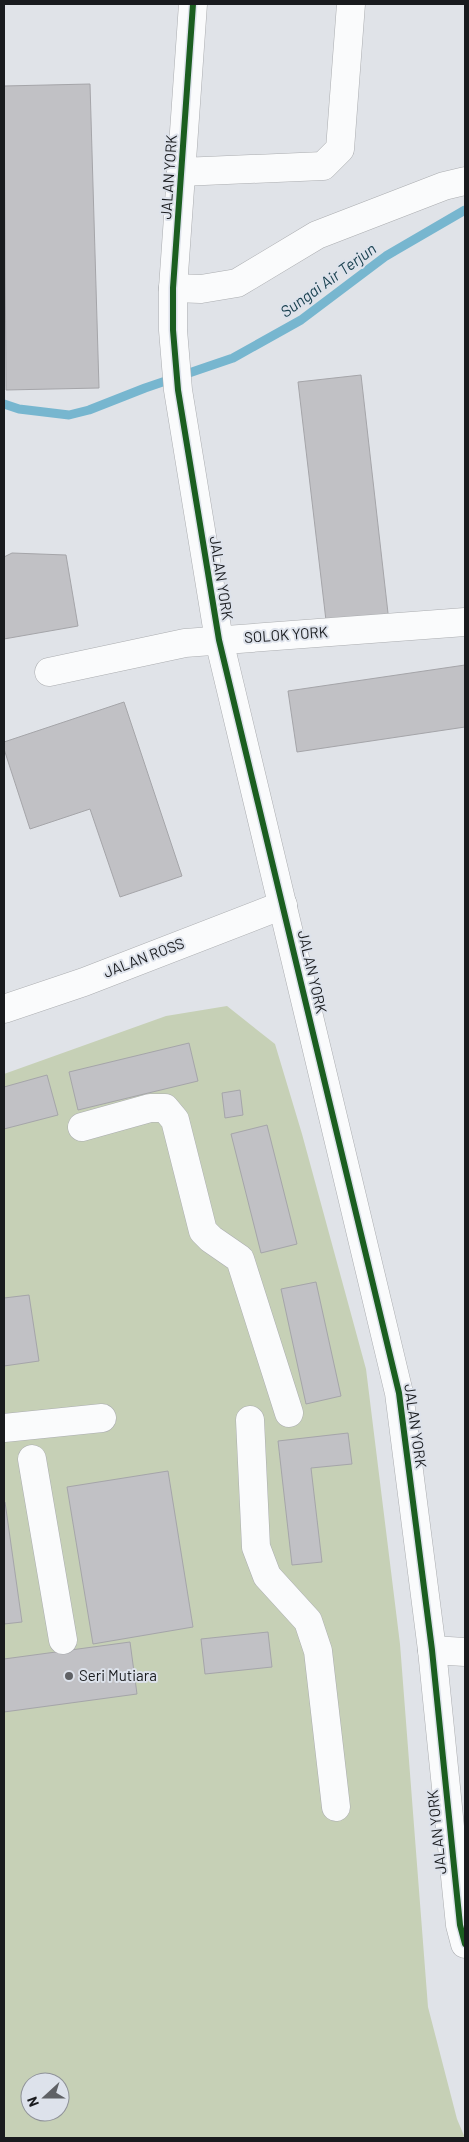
<svg xmlns="http://www.w3.org/2000/svg" width="469" height="2142" font-family="Barlow,sans-serif">
	<style>
		.green { fill: #c6d0b6; fill-rule: evenodd }
		.lines { fill: none; stroke-linecap: round; stroke-linejoin: round }
		.stream { stroke: #77b6cf; stroke-width: 9 }
		.building { fill: #c1c1c5; stroke: #a5a5a9 }
		.minor-casing { stroke: #abadb0; stroke-width: 29 }
		.minor { stroke: #fafbfc; stroke-width: 28 }
		.cycleway-casing { stroke: #dde2eb; stroke-width: 9 }
		.cycleway { stroke: #1b5e20; stroke-width: 6 }
		.poi-dot { fill: #5f6165; stroke: #dde2eb; stroke-width: 2 }
		.labels { text-anchor: middle; stroke-width: 4; stroke-linejoin: round; paint-order: stroke }
		.street-label { font-size: 15px; fill: #191b1e; stroke: #dde2eb }
		.poi-label { font-size: 15px; fill: #191b1e; stroke: #dde2eb; text-anchor: start }
		.water-label { font-size: 16px; font-style: italic; fill: #19404f; stroke: #dde2eb }
	</style>
	<rect width="100%" height="100%" fill="#e0e3e8"/>
	<path class="green" d="M227,1006L275,1044L302,1134L366,1369L400,1644L428,2007L457,2119L465,2138H4V1074L166,1016ZM30,2082H60V2112H30Z"/>
	<g class="lines">
		<path class="stream" d="M4,404L19,409L69,415L89,410L145,388L233,358L301,320L386,256L465,210"/>
	</g>
	<g class="building">
		<path d="M90,84L99,388L6,390L4,86Z"/>
		<path d="M361,375L389,622L327,629L298,382Z"/>
		<path d="M12,553L66,555L78,626L4,639V557Z"/>
		<path d="M465,665V727L297,752L288,691Z"/>
		<path d="M124,702L182,876L120,897L90,809L30,829L4,749V742Z"/>
		<path d="M189,1043L198,1081L78,1110L69,1072Z"/>
		<path d="M47,1075L58,1115L4,1129V1087Z"/>
		<path d="M240,1090L243,1115L225,1118L222,1093Z"/>
		<path d="M267,1125L297,1244L261,1253L231,1134Z"/>
		<path d="M316,1282L341,1396L306,1404L281,1289Z"/>
		<path d="M29,1295L39,1361L4,1366V1298Z"/>
		<path d="M348,1433L352,1464L311,1468L322,1562L292,1565L278,1441Z"/>
		<path d="M168,1471L193,1627L93,1644L67,1487Z"/>
		<path d="M5,1502L22,1622L4,1624V1503Z"/>
		<path d="M268,1632L272,1667L205,1674L201,1639Z"/>
		<path d="M130,1642L137,1694L4,1712V1659Z"/>
	</g>
	<g class="lines">
		<g class="minor-casing">
			<g id="minor">
				<path d="M193,4L173,288V330L178,390L219,640L399,1393L432,1650L460,1925L465,1944"/>
				<path d="M181,172L323,166L340,149L351,4"/>
				<path d="M173,288L201,289L237,283L317,235L444,186L465,181"/>
				<path d="M49,672L185,643L465,622"/>
				<path d="M4,1009L84,982L283,905"/>
				<path d="M82,1127L150,1108H165L175,1120L203,1231L211,1239L240,1259L289,1413"/>
				<path d="M250,1420L256,1547L267,1576L308,1621L318,1651L336,1807"/>
				<path d="M4,1428L102,1418"/>
				<path d="M32,1459L63,1640"/>
				<path d="M432,1650L465,1652"/>
			</g>
		</g>
		<use href="#minor" class="minor"/>
		<g class="cycleway-casing">
			<path id="cycleway" d="M193,4L173,288V330L178,390L219,640L399,1393L432,1650L460,1925L465,1944"/>
		</g>
		<use href="#cycleway" class="cycleway"/>
	</g>
	<circle class="poi-dot" cx="69" cy="1676" r="5"/>
	<g class="labels">
		<g class="street-label">
			<text transform="translate(169 177) rotate(-86)" y="5">JALAN YORK</text>
			<text transform="translate(221 578) rotate(81)" y="5">JALAN YORK</text>
			<text transform="translate(286 635) rotate(-4)" y="5">SOLOK YORK</text>
			<text transform="translate(144 958) rotate(-21)" y="5">JALAN ROSS</text>
			<text transform="translate(312 972) rotate(77)" y="5">JALAN YORK</text>
			<text transform="translate(415 1426) rotate(82)" y="5">JALAN YORK</text>
			<text transform="translate(437 1832) rotate(-96)" y="5">JALAN YORK</text>
		</g>
		<g class="poi-label">
			<text x="79" y="1681">Seri Mutiara</text>
		</g>
		<g class="water-label">
			<text transform="translate(328 280) rotate(-36)" y="6">Sungai Air Terjun</text>
		</g>
	</g>
	<rect width="469" height="2142" fill="none" stroke="#191b1e" stroke-width="10"/>
	<g transform="translate(45 2097) rotate(249)"><circle r="24" fill="#dde2eb" stroke="#8f9299"/>
	<path d="M0-4L9 19L0 12L-9 19Z" fill="#5f6165"/>
	<text y="-8" font-size="14" font-weight="bold" text-anchor="middle" fill="#191b1e">N</text>
	</g>
</svg>
